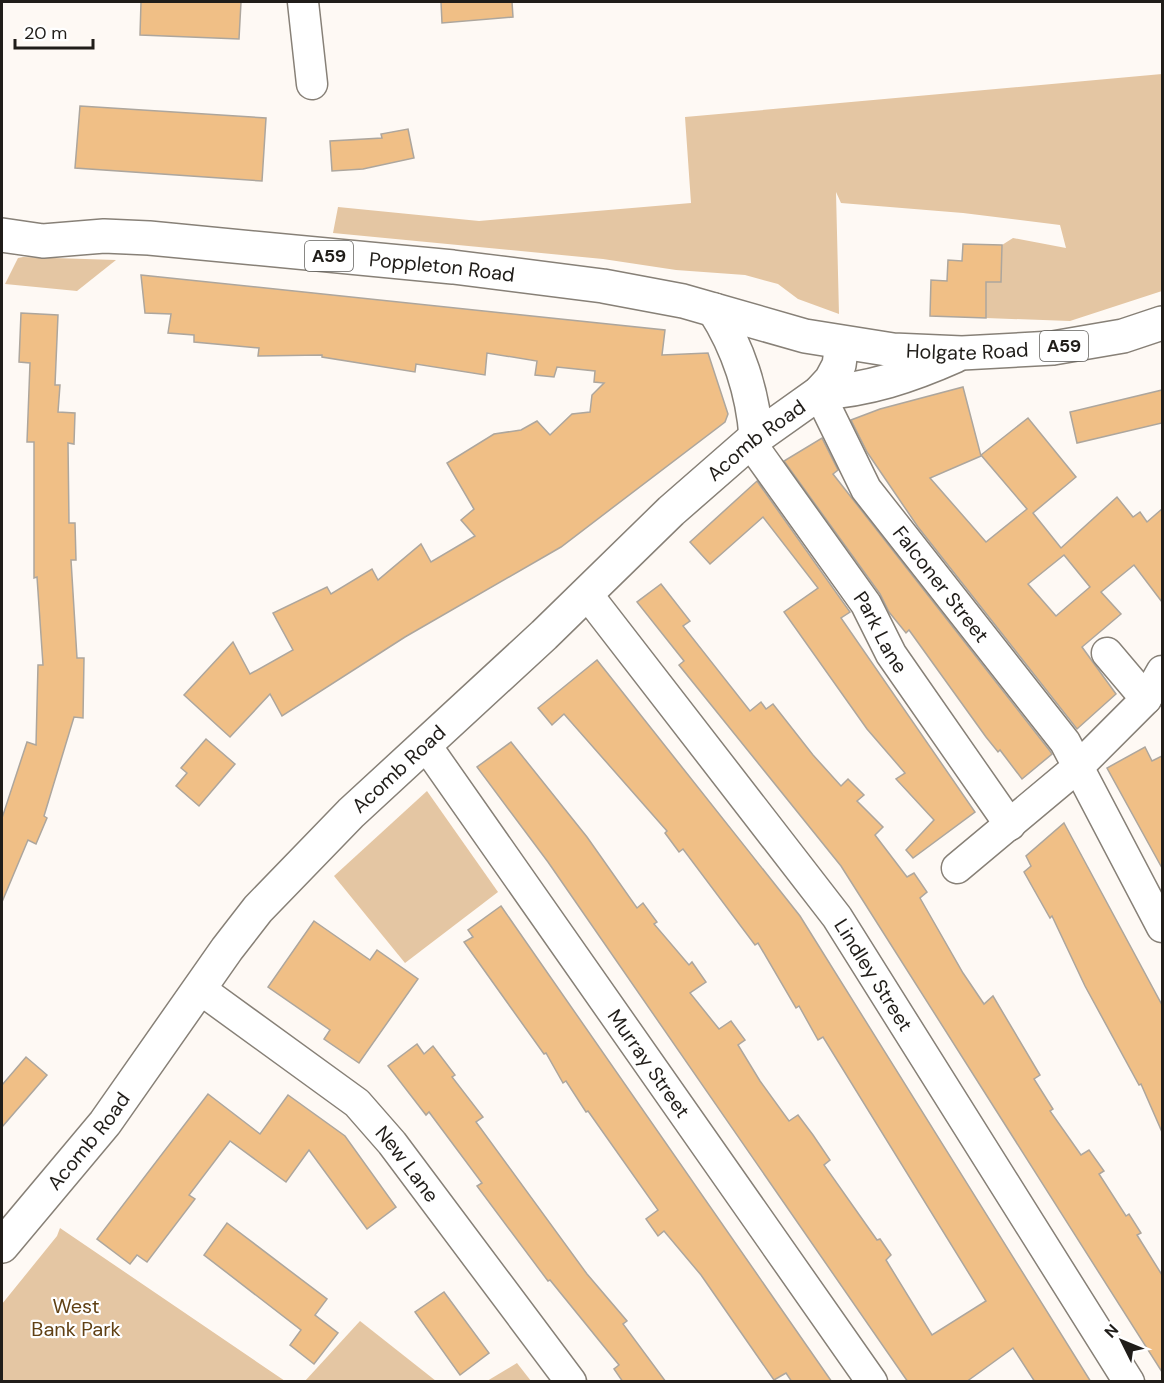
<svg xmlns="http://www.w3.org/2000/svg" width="1164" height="1383" font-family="'DM Sans',sans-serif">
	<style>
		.green { fill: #e4c6a3 }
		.building { fill: #f0bf86; stroke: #ada69d; stroke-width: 1.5; fill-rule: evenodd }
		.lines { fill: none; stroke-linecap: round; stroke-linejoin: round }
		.street-casing { stroke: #878077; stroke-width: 33 }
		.secondary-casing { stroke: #878077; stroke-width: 36 }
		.primary-casing { stroke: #878077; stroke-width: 36 }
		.street { stroke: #fff; stroke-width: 30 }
		.secondary { stroke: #fff; stroke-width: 33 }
		.primary { stroke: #fff; stroke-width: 33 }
		.labels { text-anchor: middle; stroke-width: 4.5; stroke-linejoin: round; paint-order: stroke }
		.shield { fill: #fff; stroke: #63615e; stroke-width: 1.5 }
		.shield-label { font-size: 18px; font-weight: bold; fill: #201d19 }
		.street-label { font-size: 20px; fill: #201d19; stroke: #fff }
		.park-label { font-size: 20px; fill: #604014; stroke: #fff }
	</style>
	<rect width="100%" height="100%" fill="#fef9f4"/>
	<g class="green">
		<path d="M1162,74V291L1070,321L986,318V282H1001L1002,245L1013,238L1066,248L1060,225L963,213L841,203L836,192L839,314L798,299L778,284L745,275L676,270L603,259L333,233L338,207L479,221L691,203L685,117Z"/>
		<path d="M18,258L23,257L116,260L77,291L5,284Z"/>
		<path d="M427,791L498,892L405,963L334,876Z"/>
		<path d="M60,1228L285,1381H2V1304L57,1236Z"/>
		<path d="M360,1321L436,1381H305Z"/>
		<path d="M517,1363L531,1381H487Z"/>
	</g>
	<g class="building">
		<path d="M141,2H241L239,39L140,35Z"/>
		<path d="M441,2H512L513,17L442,23Z"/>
		<path d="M80,106L266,118L262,181L75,168Z"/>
		<path d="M408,129L414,158L363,169L332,171L330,141L382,138L381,134Z"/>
		<path d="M963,244L1002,245L1001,282H986V318L930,316L931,280L947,281L948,260L962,261Z"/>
		<path d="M141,275L665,330L662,355L708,353L728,414L725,422L561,547L405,637L282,716L270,694L230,737L184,695L233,642L250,674L293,650L273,613L327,587L331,594L372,569L378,580L421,544L431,562L475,536L461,520L474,509L447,463L494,434L521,430L537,421L550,435L572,414L590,412L592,395L604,383L594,382L595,371L557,367L554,377L535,375L537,361L487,353L485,375L416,364L415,372L322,357V355L258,356L259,348L194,342V335L168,333L171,314L145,313Z"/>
		<path d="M21,313L58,315L55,385H60L58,412L75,413L74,444L68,443L69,523H75L76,560H71L77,658H84L83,718L74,717L44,816L47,818L36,844L28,840L2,902V818L27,742L36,745L38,665H43L37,577L34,578V442H27L30,363L19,362Z"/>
		<path d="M963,387L981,456L930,478L986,542L1027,509L981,455L1028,418L1076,477L1033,513L1061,548L1117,497L1133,517L1140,512L1147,522L1162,509V602L1134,565L1101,592L1121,614L1082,647L1116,694L1077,729L918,527L867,452L851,420L880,409ZM1064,555L1090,587L1056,616L1028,584Z"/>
		<path d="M1162,390V423L1077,443L1070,412Z"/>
		<path d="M822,438L838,470L833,474L1050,751L1052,754L1022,779L1000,750L998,752L986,737L909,630L906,633L889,612L880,594L784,461Z"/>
		<path d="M757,481L850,612L841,618L975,812L913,858L906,850L934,820L896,779L905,773L867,729L784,612L818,588L763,517L710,564L690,542Z"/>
		<path d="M661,584L690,621L683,626L750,711L761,702L766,709L773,704L813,755L841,786L848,779L864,795L857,801L883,827L875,835L907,877L914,873L927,892L920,898L963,973L984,1004L993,996L1040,1075L1034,1079L1053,1109L1050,1111L1081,1155L1089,1150L1104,1171L1099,1174L1126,1216L1129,1214L1141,1233L1137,1235L1162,1275V1372L841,866L679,665L684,661L637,602Z"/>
		<path d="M597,660L800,916L1091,1382H1035L1013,1348L966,1382H908L548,862L477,767L511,742L587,837L637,908L643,903L657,922L654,924L689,965L692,962L706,982L690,993L719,1029L731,1021L745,1040L738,1045L760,1081L789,1121L798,1115L813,1135L830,1160L824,1165L877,1240L880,1239L891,1255L886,1260L932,1335L986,1301L823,1037L818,1040L799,1006L796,1008L758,943L755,945L683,849L679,852L665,833L667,831L564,714L552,725L538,708Z"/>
		<path d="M206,739L235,764L199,806L176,786L187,773L181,768Z"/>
		<path d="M1145,747L1152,761L1162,756V868L1107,768Z"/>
		<path d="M1064,823L1162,1005V1132L1141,1084L1139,1085L1085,986L1052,916L1050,918L1024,872L1031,866L1026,856Z"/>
		<path d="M501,906L832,1382H792L786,1373L774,1380L701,1275L664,1231L658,1236L646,1219L658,1210L588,1111L586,1112L566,1081L563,1083L546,1053L544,1054L464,942L473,937L468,930Z"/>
		<path d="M314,921L370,960L377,950L418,979L359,1063L324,1039L330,1030L268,987Z"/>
		<path d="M417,1044L424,1054L433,1046L455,1075L452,1077L483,1117L476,1122L587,1274L627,1321L623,1324L666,1382H623L614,1369L619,1365L550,1280L548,1281L477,1186L482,1183L429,1112L426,1115L388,1066Z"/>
		<path d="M26,1057L47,1075L2,1127V1085Z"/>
		<path d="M208,1094L260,1134L288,1095L345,1136L396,1207L367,1229L309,1150L286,1182L230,1141L189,1195L195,1199L147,1262L137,1255L130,1264L97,1239Z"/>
		<path d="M227,1223L327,1299L315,1315L338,1333L314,1364L290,1345L301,1330L204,1255Z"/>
		<path d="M444,1292L489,1353L460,1375L415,1312Z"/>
	</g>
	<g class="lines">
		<g class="street-casing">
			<g id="street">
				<path d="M303,2L312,84"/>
				<path id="s1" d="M819,393L866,489L1065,742L1162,927"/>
				<path id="s2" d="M750,442L866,604L891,654L1010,825"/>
				<path id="s3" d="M587,594L837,917L1129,1382"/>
				<path d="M1107,653L1146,699"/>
				<path id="s4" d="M425,744L872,1382"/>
				<path d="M957,868L1079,766L1146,699L1162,671"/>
				<path id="s5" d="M200,989L357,1103L392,1143L571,1382"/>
			</g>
		</g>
		<g class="secondary-casing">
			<g id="secondary">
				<path id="s6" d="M2,1246L105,1123L227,949L258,909L351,813L544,635L671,511L750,442L819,393L831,380L839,365L842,343"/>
			</g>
		</g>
		<g class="primary-casing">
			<g id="primary">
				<path id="s7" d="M2,235L43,241L104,236L149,238L453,267L603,286L683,301L805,336L893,350L962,353L1053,348L1123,336L1162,323"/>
				<path d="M714,310C738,347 753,393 756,437"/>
				<path d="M819,393C868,390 910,376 955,356"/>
			</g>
		</g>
		<use href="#street" class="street"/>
		<use href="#secondary" class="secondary"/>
		<use href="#primary" class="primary"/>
	</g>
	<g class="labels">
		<g class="shield">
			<rect x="305" y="241" width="48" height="30" rx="4.5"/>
			<rect x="1040" y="331" width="48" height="30" rx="4.5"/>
		</g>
		<g class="shield-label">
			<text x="329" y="262">A59</text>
			<text x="1064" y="352">A59</text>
		</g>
		<g class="street-label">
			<text dy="7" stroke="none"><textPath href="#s7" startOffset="442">Poppleton Road</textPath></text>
			<text dy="7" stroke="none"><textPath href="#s7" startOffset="976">Holgate Road</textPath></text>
			<text dy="7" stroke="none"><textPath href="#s6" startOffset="1108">Acomb Road</textPath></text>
			<text dy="7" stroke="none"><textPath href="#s1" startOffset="228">Falconer Street</textPath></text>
			<text dy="7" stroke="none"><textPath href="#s2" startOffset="231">Park Lane</textPath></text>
			<text dy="7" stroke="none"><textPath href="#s6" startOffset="622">Acomb Road</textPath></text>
			<text dy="7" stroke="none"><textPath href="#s3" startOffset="477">Lindley Street</textPath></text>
			<text dy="7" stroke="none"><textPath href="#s4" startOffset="390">Murray Street</textPath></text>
			<text dy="7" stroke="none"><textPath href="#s6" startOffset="136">Acomb Road</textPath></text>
			<text dy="7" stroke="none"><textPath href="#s5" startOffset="273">New Lane</textPath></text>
		</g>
		<g class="park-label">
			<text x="76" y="1313">West<tspan x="76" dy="23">Bank Park</tspan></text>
		</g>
	</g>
	<rect width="1164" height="1383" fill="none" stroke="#201d19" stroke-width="6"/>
	<g transform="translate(1122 1341) rotate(313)" stroke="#ffffff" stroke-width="4.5" paint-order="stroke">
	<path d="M0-4.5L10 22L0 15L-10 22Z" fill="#201d19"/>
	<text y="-9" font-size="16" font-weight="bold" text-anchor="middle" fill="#201d19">N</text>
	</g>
	<path d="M15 39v9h78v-9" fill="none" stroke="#201d19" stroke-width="3"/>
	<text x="24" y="39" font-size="18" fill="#201d19" stroke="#ffffff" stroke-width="4.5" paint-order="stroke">20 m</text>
</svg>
